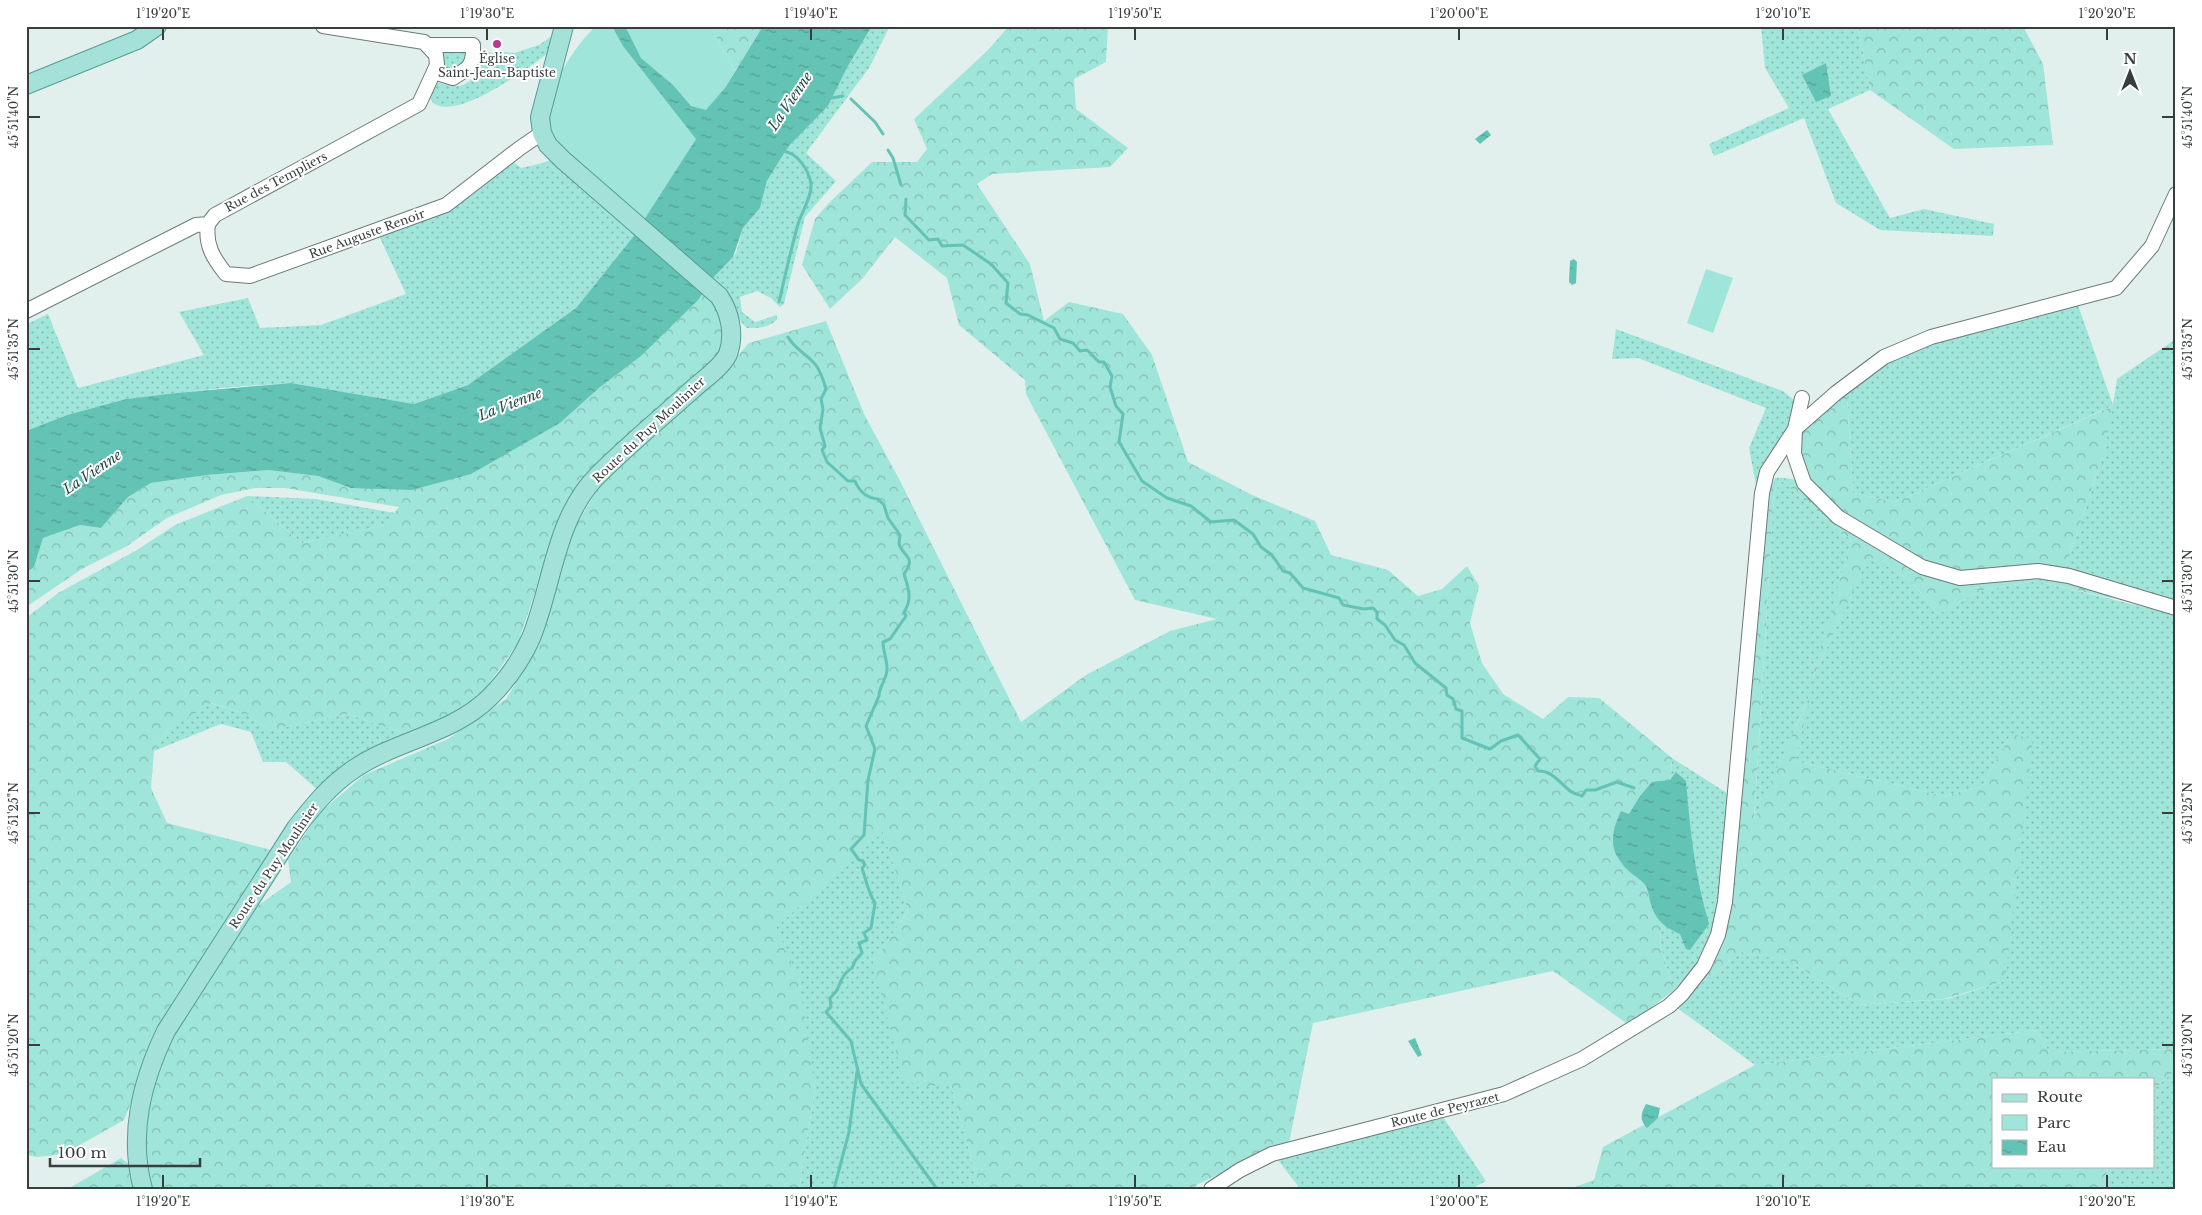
<svg xmlns="http://www.w3.org/2000/svg" width="2202" height="1215" font-family="'Libre Baskerville',serif">
	<style>
		.grass { fill: url(#grass-dots) }
		.forest { fill: url(#forest-crowns) }
		.park { fill: #a0e5d9 }
		.water { fill: url(#water-ripples) }
		.lines { fill: none; stroke-linecap: round; stroke-linejoin: round }
		.stream { stroke: #63c3b5; stroke-width: 3 }
		.minor-casing { stroke: #6c7977; stroke-width: 16 }
		.major-casing { stroke: #579c92; stroke-width: 20 }
		.minor { stroke: #fff; stroke-width: 14 }
		.major { stroke: #a4e2d9; stroke-width: 18 }
		.ticks { fill: none; stroke: #383e3d; stroke-width: 2 }
		.poi-dot { fill: #b63b8c; stroke: #fff; stroke-width: 2 }
		.labels { text-anchor: middle; stroke-width: 4; stroke-linejoin: round; paint-order: stroke }
		.poi-label { font-size: 12px; fill: #383e3d; stroke: #fff }
		.street-label { font-size: 12px; fill: #383e3d; stroke: #fff }
		.water-label { font-size: 14px; font-style: italic; fill: #1e4a44; stroke: #fff }
		.neatline { fill: none; stroke: #383e3d; stroke-width: 2 }
		.ticks-label { font-size: 12px; text-anchor: middle; fill: #383e3d }
	</style>
	<defs>
		<pattern id="grass-dots" width="8" height="8" patternUnits="userSpaceOnUse" patternTransform="scale(1.25)"><rect width="8" height="8" fill="#a0e5d9"/><path d="M2 2h.1M6 6h.1" fill="none" stroke="#83bbb1" stroke-width="1.8" stroke-linecap="round"/></pattern>
		<pattern id="forest-crowns" width="20" height="18" patternUnits="userSpaceOnUse" patternTransform="scale(1.25)"><rect width="20" height="18" fill="#a0e5d9"/><path d="M2 6a3 3 0 1 1 6 0M12 15a3 3 0 1 1 6 0" fill="none" stroke="#83bbb1"/></pattern>
		<pattern id="water-ripples" width="26" height="14" patternUnits="userSpaceOnUse" patternTransform="scale(1.25)"><rect width="26" height="14" fill="#63c3b5"/><path d="M2 4q2-2 4 0t4 0M15 11q2-2 4 0t4 0" fill="none" stroke="#53a094"/></pattern>
	</defs>
	<rect width="100%" height="100%" fill="#e1f0ed"/>
	<g class="grass">
		<path d="M872,26H890L869,68L806,153L836,181L805,217L784,304L780,307L771,298L757,291L740,297L742,312L755,322L777,315V320C767,328 759,328 747,328C731,313 728,294 713,278L736,253L743,228L760,208L767,181L788,147L828,106L848,66Z"/>
		<path d="M1761,26H1858L1870,90L1828,109L1890,218L1924,209L1994,224L1993,236L1880,230L1836,203L1804,118L1714,156L1709,144L1789,108L1765,68Z"/>
		<path d="M552,36V50C531,66 464,117 437,105C433,104 431,100 429,97L434,82C441,83 452,87 459,86C474,83 484,66 484,52H490L491,54L500,52L501,54H504V52L514,53L539,45Z"/>
		<path d="M468,49L465,66L449,71L442,70L439,51Z"/>
		<path d="M552,159L637,232L576,308L468,385L414,404L291,383L232,387L126,399L67,415L26,431V319L29,323L48,314L78,388L204,355L179,312L248,298L260,328L321,325L406,294L379,236L512,161L521,168L543,163Z"/>
		<path d="M2078,305L2113,405L2117,379L2176,339V603L2065,569L2105,448L2112,406L1895,502L1853,493L1847,394L1870,373L1894,358L1935,341Z"/>
		<path d="M1616,329L1783,391L1795,401L1792,424L1757,490L1749,448L1766,408L1638,358L1612,359Z"/>
		<path d="M1782,481L1851,540L1813,678L1869,555L1910,580L1938,614L1982,590L2037,581L2176,615V1049L2049,1052L2036,1030L1755,1065L1676,1007L1691,991L1741,952L1788,960L1859,1005L1947,999L2005,981L2011,734L1982,786L1944,796L1795,761L1810,694L1754,822L1774,492Z"/>
		<path d="M247,496L316,499L395,513L385,525L302,543Z"/>
		<path d="M210,703L246,714L269,730L348,714L411,736L319,791L286,762H263L251,732L221,724L154,751L167,731Z"/>
		<path d="M1672,758L1730,795L1716,921L1701,960L1674,990L1660,945Z"/>
		<path d="M883,831L908,911L873,963L917,1086H951L980,1189H799L815,1089L776,927Z"/>
		<path d="M2172,1073H2176V1189H2104L2108,1166H2153V1090Z"/>
		<path d="M1441,1114L1486,1181L1471,1189H1300L1279,1161L1281,1156Z"/>
		<path d="M1594,1180L1618,1189H1569Z"/>
	</g>
	<g class="forest">
		<path d="M710,26H763L735,71Z"/>
		<path d="M1009,26H1108L1106,62L1074,79L1076,109L1128,148L1110,167L992,174L977,184L1030,264L1044,321L1069,302L1123,314L1152,355L1188,462L1252,495L1315,521L1331,555L1388,570L1418,596L1442,589L1467,566L1479,586L1470,623L1482,663L1503,694L1543,719L1568,697L1599,698L1672,758L1660,945L1674,990L1629,1025L1553,971L1313,1023L1289,1143L1198,1184L1193,1189H980L951,1086H916L902,1074L873,963L908,911L883,832L776,927L799,978L815,1089L799,1189H148L142,1125L154,1076L183,1016L256,907L291,882L288,860L318,814L364,775L448,739L506,699L539,645L574,529L600,485L718,378L749,343L826,321L865,416L898,477L1021,722L1086,675L1170,631L1217,619L1135,600L1026,394L1025,380L959,325L947,278L895,237L862,279L830,309L802,265L815,219L829,203L872,162H917L927,149L914,119L989,49Z"/>
		<path d="M1858,26H2023L2043,64L2053,145L1954,149L1870,90Z"/>
		<path d="M703,292L717,305L723,334L719,354L706,373L589,472L561,515L518,643L475,703L411,736L348,714L269,730L246,714L211,703L167,731L154,751L151,788L167,823L275,851L167,1015L124,1120L64,1154L37,1157L26,1155V618L58,593L137,550L175,525L247,496L302,543L385,525L399,507L285,488H255L221,495L167,518L127,546L82,569L26,607V573L34,567L43,538L80,525L101,528L128,497L151,483L207,475L268,470L318,476L351,488L520,445L560,423L599,388L641,356Z"/>
		<path d="M1847,394L1853,493L1895,502L2113,406L2105,448L2065,569L2114,599L2037,581L1982,590L1938,614L1910,580L1869,556L1811,682L1851,540L1782,481L1774,492L1754,820L1812,690L1795,761L1944,796L1982,786L2011,734L2033,739L2005,981L1944,999L1859,1005L1788,960L1741,952L1691,991L1731,899L1770,489L1775,478C1791,477 1801,481 1815,489C1802,468 1796,457 1800,432Z"/>
		<path d="M2036,1030L2049,1052L2176,1049V1073H2172L2153,1090V1079H1993V1166H2108L2104,1189H1618L1594,1180L1603,1147L1755,1065Z"/>
		<path d="M121,1158L130,1165L137,1189H68Z"/>
	</g>
	<g class="park">
		<path d="M596,26H710L735,71L696,139L646,219C625,202 554,151 547,129C538,100 576,44 596,26Z"/>
		<path d="M1706,269L1733,278L1713,333L1687,323Z"/>
	</g>
	<g class="water">
		<path d="M612,26H625L641,58L673,85L691,106L706,110L725,88L763,26H872L848,66L828,106L788,147L767,181L760,208L743,228L733,257L713,278L698,300L641,356L599,388L560,423L471,474L412,490L351,488L318,476L268,470L207,475L151,483L128,497L101,528L80,525L43,538L34,567L26,573V431L67,415L126,399L177,393L291,383L414,404L468,385L576,308L633,237L696,139L623,46Z"/>
		<path d="M1826,63L1831,96L1816,102L1802,75Z"/>
		<path d="M1487,130L1491,135L1480,144L1475,139Z"/>
		<path d="M1574,259L1577,262L1576,283L1572,285L1569,282L1570,261Z"/>
		<path d="M1676,772L1686,781C1690,829 1695,878 1709,924L1690,950L1686,949L1680,934C1662,926 1655,919 1650,901C1649,896 1648,890 1646,886C1643,881 1636,877 1631,873C1609,853 1609,837 1621,811L1629,814L1640,796L1652,782L1670,780Z"/>
		<path d="M1415,1038L1422,1055L1418,1057L1408,1041Z"/>
		<path d="M1646,1104L1660,1108L1658,1118L1647,1128C1639,1120 1641,1113 1646,1104Z"/>
	</g>
	<g class="lines">
		<g class="stream">
			<path d="M826,99L843,96"/>
			<path d="M851,99L875,122L883,134"/>
			<path d="M888,150L893,158L901,185"/>
			<path d="M906,199L905,215L929,240L938,239L942,246L963,245L991,264L1008,283L1006,303L1020,314L1028,315L1054,328L1060,339L1073,343L1080,351L1087,350L1099,362H1104L1112,376L1110,387L1116,406L1123,414L1119,442L1142,481L1167,498L1191,506L1211,522L1234,520L1253,534L1261,547L1272,555L1283,571L1290,573L1303,588L1339,598L1343,605L1364,609L1373,608L1377,612V619L1385,625L1395,640L1404,645L1415,663L1446,688L1447,695L1453,699L1456,709L1462,711V738L1490,749L1501,741L1518,735L1540,759L1535,766L1538,771C1551,770 1559,782 1568,789C1571,793 1577,794 1582,796L1586,790H1595L1617,782L1634,788"/>
			<path d="M779,302C785,276 791,249 798,224C802,211 812,197 811,184C809,170 797,152 782,151"/>
			<path d="M788,337C795,349 805,353 814,363C821,370 823,380 826,389L821,399L823,409L820,428L825,446L822,450L827,462L848,481H855C859,491 867,498 878,499L884,505L888,518L900,535C900,538 899,541 899,544C903,557 917,556 904,574C908,587 913,599 904,612L906,616L890,639L883,642C883,651 887,659 887,669C887,679 879,686 879,696L866,726L875,749L868,780L864,835L851,849L859,860L863,861L865,865L862,868C866,880 868,892 875,903L871,928L864,933L867,940L859,943L862,953L855,961L852,968C843,973 841,981 838,988C837,991 832,996 830,998L831,1007L826,1012L851,1041L861,1084L937,1189"/>
			<path d="M834,1189L849,1132L857,1072"/>
		</g>
		<g class="minor-casing">
			<g id="minor">
				<path d="M429,45H473C474,65 469,68 453,78L434,72"/>
				<path d="M208,224C205,245 213,258 226,274L250,276L446,205L520,148L542,133"/>
				<path d="M26,311L196,225L208,224L215,215L419,104L437,65L436,55L424,42L323,26"/>
				<path d="M1802,398L1795,429L1794,454L1804,483L1838,517L1922,567L1960,578L2038,571L2069,576L2176,608"/>
				<path d="M1211,1189L1240,1170L1272,1154L1504,1094L1582,1059L1669,1006L1682,994L1704,966L1718,935L1725,902L1762,493L1767,472L1795,429L1836,393L1884,357L1931,337L2116,288L2152,246L2176,194"/>
			</g>
		</g>
		<g class="major-casing">
			<g id="major">
				<path d="M26,85L137,40L157,26"/>
				<path d="M143,1189C128,1134 142,1081 166,1031L296,828C313,806 330,785 354,769C397,740 453,734 490,697C508,679 521,660 531,638C553,584 555,518 598,475C628,445 662,417 693,389C704,379 722,367 728,354C735,335 730,312 719,296L563,160L548,145L542,133L540,117L564,26"/>
			</g>
		</g>
		<use href="#minor" class="minor"/>
		<use href="#major" class="major"/>
	</g>
	<path class="ticks" d="M163,28V40M487,28V40M811,28V40M1135,28V40M1459,28V40M1783,28V40M2107,28V40M28,117H40M2162,117H2174M28,349H40M2162,349H2174M28,581H40M2162,581H2174M28,813H40M2162,813H2174M28,1045H40M2162,1045H2174M163,1175V1188M487,1175V1188M811,1175V1188M1135,1175V1188M1459,1175V1188M1783,1175V1188M2107,1175V1188"/>
	<circle class="poi-dot" cx="497" cy="44" r="5"/>
	<g class="labels">
		<g class="poi-label">
			<text x="497" y="63">Église<tspan x="497" dy="14">Saint-Jean-Baptiste</tspan></text>
		</g>
		<g class="street-label">
			<text transform="translate(276 182) rotate(-28)" y="4">Rue des Templiers</text>
			<text transform="translate(367 234) rotate(-20)" y="4">Rue Auguste Renoir</text>
			<text transform="translate(649 430) rotate(-43)" y="4">Route du Puy Moulinier</text>
			<text transform="translate(274 866) rotate(-56)" y="4">Route du Puy Moulinier</text>
			<text transform="translate(1445 1110) rotate(-14)" y="4">Route de Peyrazet</text>
		</g>
		<g class="water-label">
			<text transform="translate(790 101) rotate(-56)" y="5">La Vienne</text>
			<text transform="translate(510 404) rotate(-21)" y="5">La Vienne</text>
			<text transform="translate(92 472) rotate(-34)" y="5">La Vienne</text>
		</g>
	</g>
	<rect width="2202" height="1215" fill="none" stroke="#ffffff" stroke-width="55"/>
	<rect x="1992" y="1078" width="162" height="90" fill="#ffffff" stroke="#afb2b1"/>
	<rect x="2002" y="1094" width="25" height="8" fill="#a4e2d9" stroke="#afb2b1"/>
	<text x="2037" y="1102" font-size="15" fill="#383e3d">Route</text>
	<rect x="2002" y="1115" width="25" height="15" fill="#a0e5d9" stroke="#afb2b1"/>
	<text x="2037" y="1128" font-size="15" fill="#383e3d">Parc</text>
	<rect x="2002" y="1140" width="25" height="15" fill="url(#water-ripples)" stroke="#afb2b1"/>
	<text x="2037" y="1152" font-size="15" fill="#383e3d">Eau</text>
	<g transform="translate(2130 72)" stroke="#ffffff" stroke-width="4" paint-order="stroke">
	<path d="M0-4L9 19L0 12L-9 19Z" fill="#383e3d"/>
	<text y="-8" font-size="14" font-weight="bold" text-anchor="middle" fill="#383e3d">N</text>
	</g>
	<path d="M50 1158v8h150v-8" fill="none" stroke="#383e3d" stroke-width="2.5"/>
	<text x="58" y="1158" font-size="15" fill="#383e3d" stroke="#ffffff" stroke-width="4" paint-order="stroke">100 m</text>
	<rect x="28" y="28" width="2146" height="1160" class="neatline"/>
	<g class="ticks-label">
		<text x="163" y="18">1°19'20"E</text>
		<text x="487" y="18">1°19'30"E</text>
		<text x="811" y="18">1°19'40"E</text>
		<text x="1135" y="18">1°19'50"E</text>
		<text x="1459" y="18">1°20'00"E</text>
		<text x="1783" y="18">1°20'10"E</text>
		<text x="2107" y="18">1°20'20"E</text>
		<text transform="translate(14 117) rotate(-90)" y="4">45°51'40"N</text>
		<text transform="translate(2188 117) rotate(-90)" y="4">45°51'40"N</text>
		<text transform="translate(14 349) rotate(-90)" y="4">45°51'35"N</text>
		<text transform="translate(2188 349) rotate(-90)" y="4">45°51'35"N</text>
		<text transform="translate(14 581) rotate(-90)" y="4">45°51'30"N</text>
		<text transform="translate(2188 581) rotate(-90)" y="4">45°51'30"N</text>
		<text transform="translate(14 813) rotate(-90)" y="4">45°51'25"N</text>
		<text transform="translate(2188 813) rotate(-90)" y="4">45°51'25"N</text>
		<text transform="translate(14 1045) rotate(-90)" y="4">45°51'20"N</text>
		<text transform="translate(2188 1045) rotate(-90)" y="4">45°51'20"N</text>
		<text x="163" y="1206">1°19'20"E</text>
		<text x="487" y="1206">1°19'30"E</text>
		<text x="811" y="1206">1°19'40"E</text>
		<text x="1135" y="1206">1°19'50"E</text>
		<text x="1459" y="1206">1°20'00"E</text>
		<text x="1783" y="1206">1°20'10"E</text>
		<text x="2107" y="1206">1°20'20"E</text>
	</g>
</svg>
